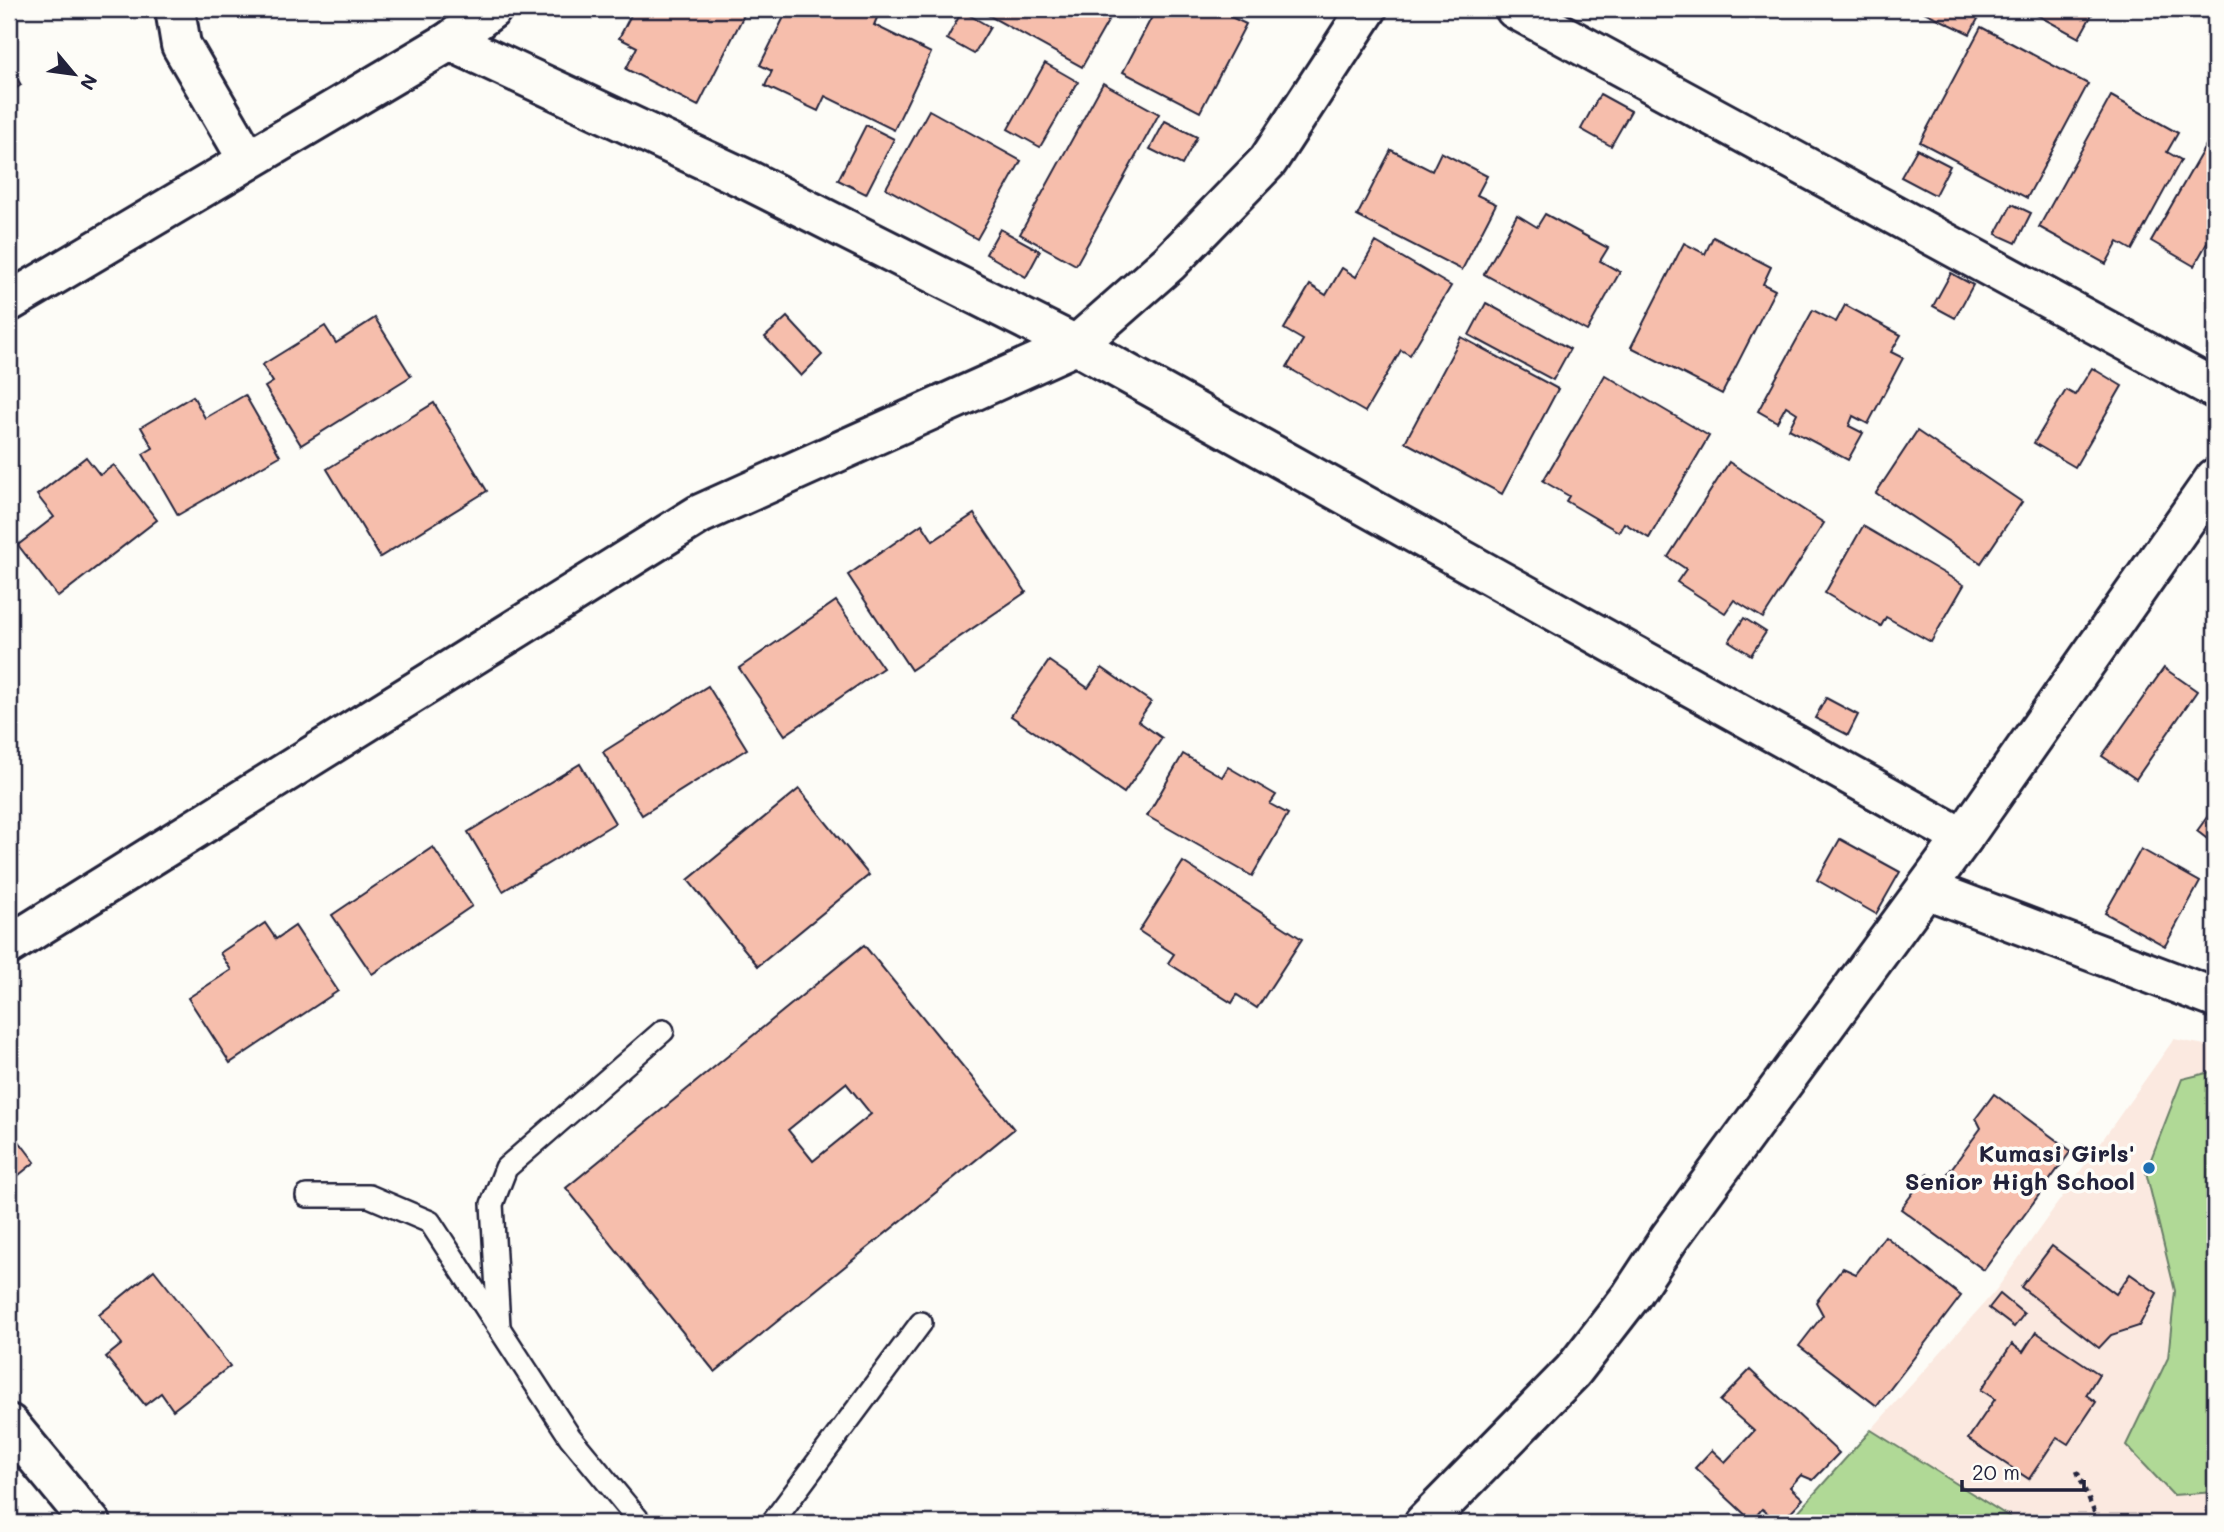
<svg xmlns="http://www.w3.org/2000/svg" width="2224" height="1532" font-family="Mali,sans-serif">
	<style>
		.built { fill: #fbe9e0 }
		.green { fill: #b0d996; stroke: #697e68; stroke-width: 2 }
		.building { fill: #f6beac; stroke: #22223b; stroke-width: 2; fill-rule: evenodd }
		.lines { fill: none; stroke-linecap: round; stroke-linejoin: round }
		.service-casing { stroke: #22223b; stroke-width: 26 }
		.minor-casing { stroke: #22223b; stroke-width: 44 }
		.path { stroke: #22223b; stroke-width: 4.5; stroke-dasharray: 5 5; stroke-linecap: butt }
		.service { stroke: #fdfcf7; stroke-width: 21 }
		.minor { stroke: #fdfcf7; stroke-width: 38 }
		.poi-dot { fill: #1f6fb2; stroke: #fdfcf7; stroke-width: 2.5 }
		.labels { text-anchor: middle; stroke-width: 7; stroke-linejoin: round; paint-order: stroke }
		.poi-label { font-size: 24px; font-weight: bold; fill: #22223b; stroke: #fdfcf7; text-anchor: end }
	</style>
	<rect width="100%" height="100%" fill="#fdfcf7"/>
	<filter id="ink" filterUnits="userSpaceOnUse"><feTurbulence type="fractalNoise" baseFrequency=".0143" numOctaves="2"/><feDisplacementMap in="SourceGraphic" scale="14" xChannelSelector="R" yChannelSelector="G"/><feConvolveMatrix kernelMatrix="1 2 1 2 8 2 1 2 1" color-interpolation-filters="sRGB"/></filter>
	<g filter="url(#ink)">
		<path class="built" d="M2174,1039L2215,1047V1523H1788L1996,1290Z"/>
		<g class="green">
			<path d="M2215,1071V1492L2173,1495L2126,1445L2168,1358L2175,1291L2146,1172L2182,1079Z"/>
			<path d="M1871,1430L2019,1523H1788Z"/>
		</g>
		<g class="building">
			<path d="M634,9H747L698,106L626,69L637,47L619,38Z"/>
			<path d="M788,9H870L879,13L874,25L931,53L894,130L825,96L818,111L765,86L772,71L760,65Z"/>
			<path d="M977,9H1115L1082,67Z"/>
			<path d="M1156,9H1235L1231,17L1246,24L1200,112L1123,72Z"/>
			<path d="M1918,9H1983L1970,34Z"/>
			<path d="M2026,9H2095L2079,38Z"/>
			<path d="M962,11L990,27L974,54L947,39Z"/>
			<path d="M1981,27L2088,84L2027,198L1920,142Z"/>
			<path d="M1045,63L1078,82L1040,147L1008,129Z"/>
			<path d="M9,65L21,85L9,93Z"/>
			<path d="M1103,83L1159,114L1076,265L1020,234Z"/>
			<path d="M1600,94L1631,111L1611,146L1581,129Z"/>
			<path d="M2111,96L2178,133L2167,152L2181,160L2132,250L2118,242L2106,264L2039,227Z"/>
			<path d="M929,110L1021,161L977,239L886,188Z"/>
			<path d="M1165,121L1197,137L1182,165L1150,149Z"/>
			<path d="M866,125L894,139L866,194L838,180Z"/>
			<path d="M2210,138L2215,140V229L2194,266L2151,241Z"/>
			<path d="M1917,149L1950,166L1935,195L1901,177Z"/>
			<path d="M1391,150L1432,171L1441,152L1487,176L1477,195L1496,204L1462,270L1357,216Z"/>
			<path d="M2012,204L2031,213L2016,243L1996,234Z"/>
			<path d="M1545,214L1608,248L1600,261L1620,272L1587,331L1484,274L1517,215L1537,227Z"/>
			<path d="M1000,229L1040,251L1026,277L986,254Z"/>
			<path d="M1713,237L1771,267L1763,284L1775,290L1722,394L1631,347L1684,243L1705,254Z"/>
			<path d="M1376,242L1451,286L1410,355L1401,350L1365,412L1287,367L1303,340L1284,329L1310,285L1326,295L1342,268L1356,277Z"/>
			<path d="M1951,273L1973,285L1955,318L1933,306Z"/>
			<path d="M1486,303L1570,349L1553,380L1469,335Z"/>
			<path d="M1845,305L1901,335L1891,352L1903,358L1868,424L1853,416L1849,426L1863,433L1848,460L1789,429L1797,413L1786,406L1777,422L1758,411L1813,310L1836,322Z"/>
			<path d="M787,317L822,355L801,376L765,337Z"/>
			<path d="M375,318L411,376L301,445L265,387L273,382L262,365L325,326L336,343Z"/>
			<path d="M1461,337L1558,389L1502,494L1405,442Z"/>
			<path d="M2092,368L2122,386L2075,467L2034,443L2066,390L2075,395Z"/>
			<path d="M1605,375L1709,436L1649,538L1624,523L1619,532L1566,501L1569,496L1543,481Z"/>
			<path d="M245,395L280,456L178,515L143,454L153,448L141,427L193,396L205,418Z"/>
			<path d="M434,403L487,491L380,557L327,469Z"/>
			<path d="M1917,431L2022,502L1981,563L1876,493Z"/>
			<path d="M86,457L100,475L114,465L157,520L58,597L18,545L54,517L37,495Z"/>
			<path d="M1729,462L1824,523L1763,618L1734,600L1725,613L1677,582L1686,569L1668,557Z"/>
			<path d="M974,514L1026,592L911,670L848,575L922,524L933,541Z"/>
			<path d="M1863,526L1964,585L1931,642L1886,617L1881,626L1825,593Z"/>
			<path d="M836,601L883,668L785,735L739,668Z"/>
			<path d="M1744,618L1766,632L1751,655L1729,641Z"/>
			<path d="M1049,661L1088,688L1102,668L1151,702L1138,721L1162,738L1124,793L1011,716Z"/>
			<path d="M2164,668L2197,691L2136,779L2102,756Z"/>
			<path d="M708,686L747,749L642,815L603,752Z"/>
			<path d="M1826,698L1858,715L1848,735L1815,718Z"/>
			<path d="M1183,754L1222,777L1228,767L1276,795L1270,804L1288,814L1252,876L1147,816Z"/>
			<path d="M580,764L615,823L503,891L468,832Z"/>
			<path d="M799,789L869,875L758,966L688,880Z"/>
			<path d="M2215,806V845L2197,831Z"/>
			<path d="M1840,839L1900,872L1876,914L1817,880Z"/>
			<path d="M433,847L472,906L372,974L332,915Z"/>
			<path d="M2141,849L2200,882L2165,946L2105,913Z"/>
			<path d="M1183,862L1302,939L1257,1008L1237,995L1232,1003L1168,963L1174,954L1139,931Z"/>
			<path d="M265,923L276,939L295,926L338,991L230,1063L188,998L231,970L220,953Z"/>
			<path d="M864,945L1014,1129L715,1372L566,1188ZM846,1083L871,1114L813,1161L788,1130Z"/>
			<path d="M1994,1094L2071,1151L1984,1270L1901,1209L1927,1174L1940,1184L1981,1128L1976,1118Z"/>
			<path d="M9,1128L35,1162L9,1183Z"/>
			<path d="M1885,1236L1961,1296L1877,1406L1799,1346L1823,1315L1816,1302L1843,1268L1856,1274Z"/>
			<path d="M2052,1246L2116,1294L2130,1274L2157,1293L2139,1326L2111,1335L2099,1348L2021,1287Z"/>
			<path d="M154,1270L230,1366L173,1410L161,1393L145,1405L106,1357L122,1344L99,1315Z"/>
			<path d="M2000,1294L2024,1314L2014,1327L1989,1308Z"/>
			<path d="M2036,1332L2099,1374L2086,1395L2096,1402L2068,1444L2057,1437L2029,1479L1968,1439L1995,1399L1981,1390L2012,1344L2023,1352Z"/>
			<path d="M1750,1370L1839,1453L1813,1480L1801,1475L1790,1487L1803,1499L1780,1523L1762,1509L1752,1521L1695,1468L1712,1450L1725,1462L1754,1431L1720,1401Z"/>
		</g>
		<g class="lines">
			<g class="service-casing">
				<g id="service">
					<path d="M307,1196H369L430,1222L570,1437L641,1523"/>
					<path d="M499,1326L492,1204L506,1168L663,1031"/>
					<path d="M772,1523L921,1323"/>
				</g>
			</g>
			<g class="minor-casing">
				<g id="minor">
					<path d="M175,9L181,45L248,160"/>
					<path d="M1515,9L2215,389"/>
					<path d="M450,41L750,181L1076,345L1963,838"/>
					<path d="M9,302L450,41L492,9"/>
					<path d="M1926,889L2215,998"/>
					<path d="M9,945L700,514L1076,345L1169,263L1268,161L1367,9"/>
					<path d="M9,1424L91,1523"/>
					<path d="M1424,1523L1573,1371L1631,1296L1670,1237L1963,838L2215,478"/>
				</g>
			</g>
			<path class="path" d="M2077,1471L2097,1519L2104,1523"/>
			<use href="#service" class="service"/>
			<use href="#minor" class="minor"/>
		</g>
	</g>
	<circle class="poi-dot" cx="2149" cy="1168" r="7"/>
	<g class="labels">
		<g class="poi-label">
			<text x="2135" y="1162">Kumasi Girls'<tspan x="2135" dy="28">Senior High School</tspan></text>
		</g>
	</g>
	<rect width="2224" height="1532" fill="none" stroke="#fdfcf7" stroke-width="35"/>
	<rect x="18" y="18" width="2189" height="1497" fill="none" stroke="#22223b" stroke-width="2.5" filter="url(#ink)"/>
	<g transform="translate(74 74) rotate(119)" stroke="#fdfcf7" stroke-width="5" paint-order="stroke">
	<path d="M0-5L12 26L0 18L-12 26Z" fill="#22223b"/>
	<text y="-10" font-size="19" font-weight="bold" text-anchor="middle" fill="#22223b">N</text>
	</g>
	<path d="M1962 1480v10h122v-10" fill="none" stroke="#22223b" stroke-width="3.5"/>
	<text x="1972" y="1480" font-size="21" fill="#22223b" stroke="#fdfcf7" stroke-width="5" paint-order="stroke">20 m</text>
</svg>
